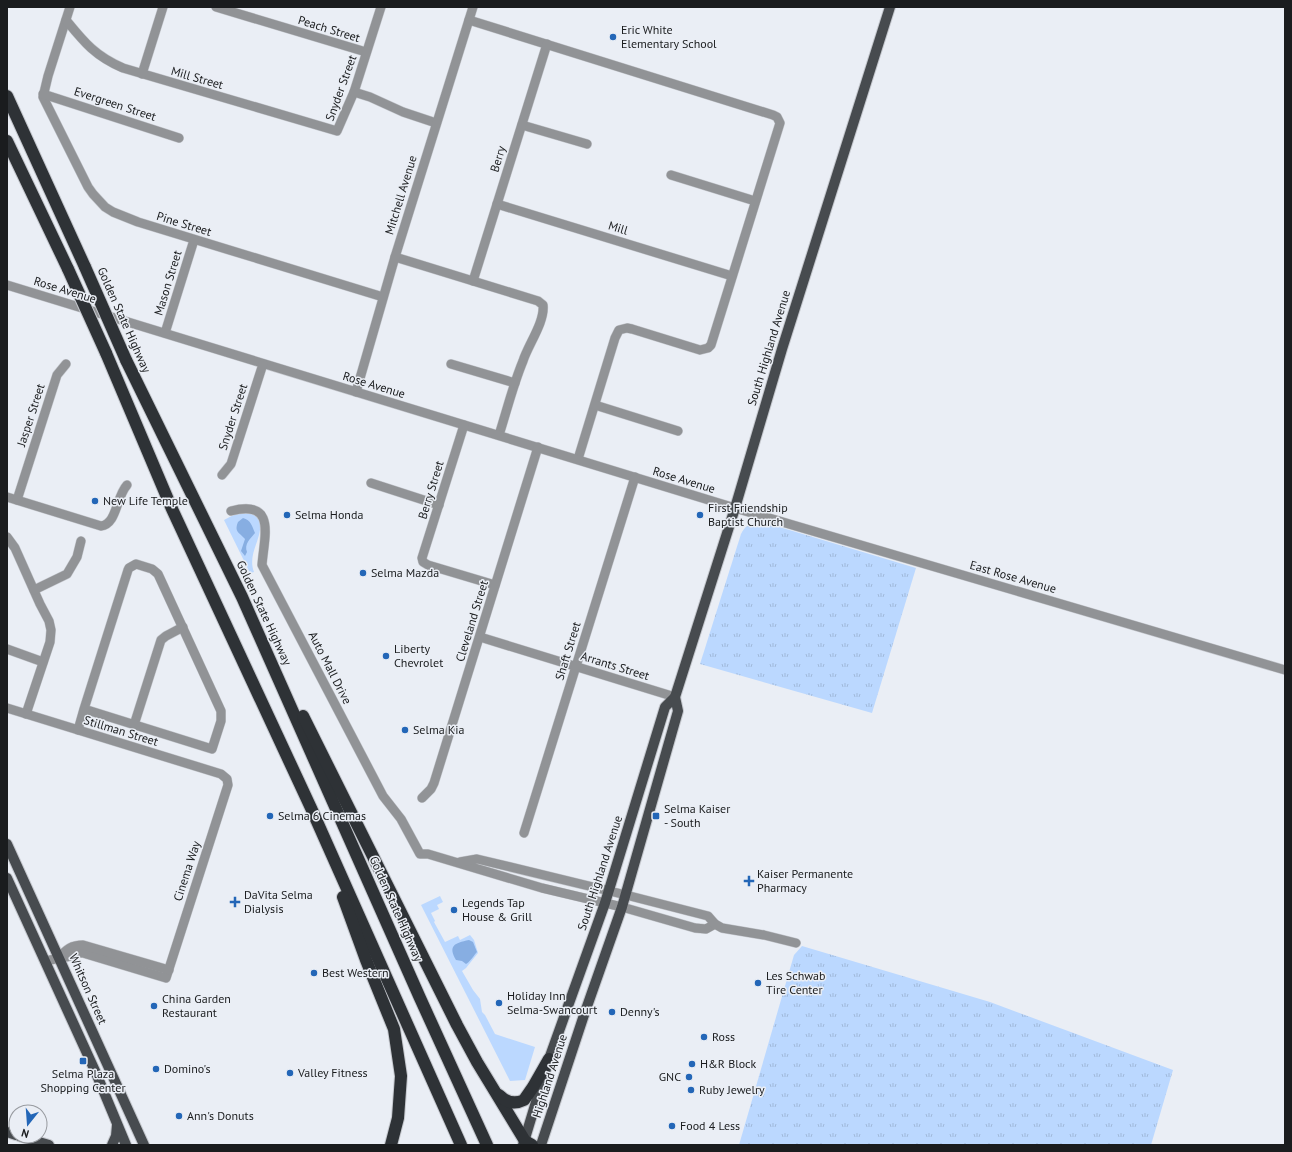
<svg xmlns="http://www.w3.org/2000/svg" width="1292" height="1152" font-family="'PT Sans',sans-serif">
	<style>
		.grass { fill: url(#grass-tufts) }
		.garden { fill: #bbd8ff }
		.water { fill: #87aee2 }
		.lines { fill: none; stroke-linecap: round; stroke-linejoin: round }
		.minor-casing { stroke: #c5c8ce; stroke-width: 10 }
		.major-casing { stroke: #c5c8ce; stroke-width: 12 }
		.highway-casing { stroke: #c5c8ce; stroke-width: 14 }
		.minor { stroke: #919396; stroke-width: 9 }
		.major { stroke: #474b4f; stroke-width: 10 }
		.highway { stroke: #2e3236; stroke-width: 12 }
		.highway-bridge-casing { stroke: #c5c8ce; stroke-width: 14; stroke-linecap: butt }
		.highway-bridge { stroke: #2e3236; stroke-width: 12 }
		.poi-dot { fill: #2366b7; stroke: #eaeef5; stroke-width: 1.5 }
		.labels { text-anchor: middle; stroke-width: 3; stroke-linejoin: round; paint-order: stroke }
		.street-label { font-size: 12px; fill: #1a1c1e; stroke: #eaeef5 }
		.poi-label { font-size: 12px; fill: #1a1c1e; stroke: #eaeef5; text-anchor: start }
	</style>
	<defs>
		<pattern id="grass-tufts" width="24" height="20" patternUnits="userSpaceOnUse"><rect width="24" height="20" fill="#bbd8ff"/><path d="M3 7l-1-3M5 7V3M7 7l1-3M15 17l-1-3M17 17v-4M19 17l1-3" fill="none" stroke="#a0b9da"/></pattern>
	</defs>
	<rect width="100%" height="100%" fill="#eaeef5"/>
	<g class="grass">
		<path d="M757,523H766L916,568L872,713L700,664L741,534C745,526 749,524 757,523Z"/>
		<path d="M802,946L990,1002L1173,1070L1151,1145H739L794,955Z"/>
	</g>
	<g class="garden">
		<path d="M243,510L258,514C267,536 246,551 254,572L250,573L224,520Z"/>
		<path d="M440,896L443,902L437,905L439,909L431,913L435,921L434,922L445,942L458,936L460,940L470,935L474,940L478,953L466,968L462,971L473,990L480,999L482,1012L485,1015L495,1034L535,1047L525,1080L510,1081L421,905Z"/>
	</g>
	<g class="water">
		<path d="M243,518C251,520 252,526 255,533C250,539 244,544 247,552L245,556L241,551L245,539C239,532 234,532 238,522Z"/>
		<path d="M469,940L473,942L477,952C475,954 469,963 466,964L462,961L456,960C448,946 454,943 469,940Z"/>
	</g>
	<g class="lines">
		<g class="minor-casing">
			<g id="minor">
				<path d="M70,7L48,76L43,97L88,187L93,194L105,207L113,212L138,222L383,297"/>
				<path d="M216,7L366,52"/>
				<path d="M66,20C84,42 95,56 123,68L337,131L354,92L381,7"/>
				<path d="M469,20L773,115L777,117L780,123L711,345L708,348L700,350L632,329L627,328L619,330L615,338L578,459"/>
				<path d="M142,74L163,7"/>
				<path d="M354,92L370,97L403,112L436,123"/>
				<path d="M43,94L179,138"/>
				<path d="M522,125L587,144"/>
				<path d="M671,175L755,201"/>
				<path d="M497,204L732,276"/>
				<path d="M395,257L538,301L543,305C545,322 528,345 523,361C513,385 507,410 499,435"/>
				<path d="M473,281L547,44"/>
				<path d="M7,285L735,508L1285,670"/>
				<path d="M165,333L194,240"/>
				<path d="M451,364L515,383"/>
				<path d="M356,392L395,257L473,7"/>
				<path d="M595,405L678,431"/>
				<path d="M464,425L422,558L423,562L428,565L495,585"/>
				<path d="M222,475L231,464L263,364"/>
				<path d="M371,483L439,505"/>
				<path d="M7,497L101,526C117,524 116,497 127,485"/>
				<path d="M17,500L57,375L66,364"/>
				<path d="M231,511C277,499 264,537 262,565L383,796L401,819L420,854H428L542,888L622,907L695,928L706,929L715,924"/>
				<path d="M7,537L15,548L40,604L49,621L51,630L50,642L26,714"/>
				<path d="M34,590L67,574L77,557L81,541"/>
				<path d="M480,637L675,697"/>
				<path d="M7,649L43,662"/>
				<path d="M7,708L221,774L227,779L228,785L166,978L83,953H78L71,956L45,961"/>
				<path d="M134,725L161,640L166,636L183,627"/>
				<path d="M78,730L84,709L128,570L129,568L136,564L152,569L158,574L221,711V721L212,749L84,709"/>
				<path d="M422,798L431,789L434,783L538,447"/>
				<path d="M524,833L635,477"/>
				<path d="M460,862L477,859L626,895L708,916L715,924L722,928L764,935L796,943"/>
				<path d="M59,958C66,949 72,945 83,945L169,970"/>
			</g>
		</g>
		<g class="major-casing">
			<g id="major">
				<path d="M7,844L144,1145"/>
				<path d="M7,878L96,1073L126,1145"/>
				<path d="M7,1132L16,1135"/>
				<path d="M19,1136L49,1145"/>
				<path d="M112,1145L116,1136L117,1125"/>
				<path d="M523,1145L549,1059L605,903L665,707L675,697L735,508L782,349L890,7"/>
				<path d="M541,1145L584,1015L622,907L678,711L675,697"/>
			</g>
		</g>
		<g class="highway-casing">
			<g id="highway">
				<path d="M7,96L85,267"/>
				<path d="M7,141L68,269"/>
				<path d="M106,353L172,509L311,808L461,1145"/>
				<path d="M126,360L242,597L420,998L487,1145"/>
				<path d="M303,716L457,1025L477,1062L525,1141L532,1145"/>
				<path d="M343,897L366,960L394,1029L401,1076L398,1118L391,1145"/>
				<path d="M499,1095C506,1102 514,1105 524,1100L533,1087L549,1059"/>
			</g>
		</g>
		<use href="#minor" class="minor"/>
		<use href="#major" class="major"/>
		<use href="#highway" class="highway"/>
		<g class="highway-bridge-casing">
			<g id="highway-bridge">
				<path d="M85,267L126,360"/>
				<path d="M68,269L106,353"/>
			</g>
		</g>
		<use href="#highway-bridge" class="highway-bridge"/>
	</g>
	<g class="poi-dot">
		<circle cx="613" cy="37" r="4"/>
		<circle cx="95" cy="501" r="4"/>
		<circle cx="287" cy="515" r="4"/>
		<circle cx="700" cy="515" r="4"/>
		<circle cx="363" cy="573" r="4"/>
		<circle cx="386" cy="656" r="4"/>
		<circle cx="405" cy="730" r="4"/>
		<circle cx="270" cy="816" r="4"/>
		<rect x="652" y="812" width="8" height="8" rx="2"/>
		<path d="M747 875h4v4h4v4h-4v4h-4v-4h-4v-4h4z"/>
		<path d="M233 896h4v4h4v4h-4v4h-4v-4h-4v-4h4z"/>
		<circle cx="454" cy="910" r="4"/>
		<circle cx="314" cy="973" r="4"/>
		<circle cx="758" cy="983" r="4"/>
		<circle cx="499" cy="1003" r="4"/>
		<circle cx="154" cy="1006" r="4"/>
		<circle cx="612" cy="1012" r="4"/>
		<circle cx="704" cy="1037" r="4"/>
		<rect x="79" y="1057" width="8" height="8" rx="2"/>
		<circle cx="692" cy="1064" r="4"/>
		<circle cx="156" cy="1069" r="4"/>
		<circle cx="290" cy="1073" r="4"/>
		<circle cx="689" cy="1077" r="4"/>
		<circle cx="691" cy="1090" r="4"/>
		<circle cx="179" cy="1116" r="4"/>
		<circle cx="672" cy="1126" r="4"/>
	</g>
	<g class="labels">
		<g class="street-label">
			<text transform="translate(329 29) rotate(17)" y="4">Peach Street</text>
			<text transform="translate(197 78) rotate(16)" y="4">Mill Street</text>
			<text transform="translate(341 88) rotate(-70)" y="4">Snyder Street</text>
			<text transform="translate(115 104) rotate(18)" y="4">Evergreen Street</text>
			<text transform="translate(498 159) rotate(-73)" y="4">Berry</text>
			<text transform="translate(401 195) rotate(-73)" y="4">Mitchell Avenue</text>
			<text transform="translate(184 224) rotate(17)" y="4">Pine Street</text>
			<text transform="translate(618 228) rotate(17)" y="4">Mill</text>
			<text transform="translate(168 283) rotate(-73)" y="4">Mason Street</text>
			<text transform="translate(65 290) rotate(17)" y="4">Rose Avenue</text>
			<text transform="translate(124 320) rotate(66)" y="4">Golden State Highway</text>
			<text transform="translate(769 348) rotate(-73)" y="4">South Highland Avenue</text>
			<text transform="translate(374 385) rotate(17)" y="4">Rose Avenue</text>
			<text transform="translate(31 415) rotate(-72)" y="4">Jasper Street</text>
			<text transform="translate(233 417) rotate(-72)" y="4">Snyder Street</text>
			<text transform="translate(684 480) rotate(17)" y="4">Rose Avenue</text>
			<text transform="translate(431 490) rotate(-73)" y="4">Berry Street</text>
			<text transform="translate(1013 577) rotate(16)" y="4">East Rose Avenue</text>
			<text transform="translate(264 613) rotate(65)" y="4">Golden State Highway</text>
			<text transform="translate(472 621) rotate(-73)" y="4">Cleveland Street</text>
			<text transform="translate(568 651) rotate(-73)" y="4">Shaft Street</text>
			<text transform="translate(615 666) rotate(17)" y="4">Arrants Street</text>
			<text transform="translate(330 668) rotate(63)" y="4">Auto Mall Drive</text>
			<text transform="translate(121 731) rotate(17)" y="4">Stillman Street</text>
			<text transform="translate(187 871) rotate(-72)" y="4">Cinema Way</text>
			<text transform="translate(600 873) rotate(-72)" y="4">South Highland Avenue</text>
			<text transform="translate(396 909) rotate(66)" y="4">Golden State Highway</text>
			<text transform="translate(88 989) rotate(66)" y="4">Whitson Street</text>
			<text transform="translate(550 1076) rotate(-72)" y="4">Highland Avenue</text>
		</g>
		<g class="poi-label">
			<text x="621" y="34">Eric White<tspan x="621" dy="14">Elementary School</tspan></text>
			<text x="103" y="505">New Life Temple</text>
			<text x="708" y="512">First Friendship<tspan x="708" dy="14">Baptist Church</tspan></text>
			<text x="295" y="519">Selma Honda</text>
			<text x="371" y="577">Selma Mazda</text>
			<text x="394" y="653">Liberty<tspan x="394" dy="14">Chevrolet</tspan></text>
			<text x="413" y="734">Selma Kia</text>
			<text x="664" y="813">Selma Kaiser<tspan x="664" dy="14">- South</tspan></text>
			<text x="278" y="820">Selma 6 Cinemas</text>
			<text x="757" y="878">Kaiser Permanente<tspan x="757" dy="14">Pharmacy</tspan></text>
			<text x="244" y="899">DaVita Selma<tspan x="244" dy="14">Dialysis</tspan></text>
			<text x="462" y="907">Legends Tap<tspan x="462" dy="14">House &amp; Grill</tspan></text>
			<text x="322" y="977">Best Western</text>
			<text x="766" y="980">Les Schwab<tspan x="766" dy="14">Tire Center</tspan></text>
			<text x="507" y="1000">Holiday Inn<tspan x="507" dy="14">Selma-Swancourt</tspan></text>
			<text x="162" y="1003">China Garden<tspan x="162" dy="14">Restaurant</tspan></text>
			<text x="620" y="1016">Denny's</text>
			<text x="712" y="1041">Ross</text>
			<text x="700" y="1068">H&amp;R Block</text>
			<text x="164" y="1073">Domino's</text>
			<text x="298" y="1077">Valley Fitness</text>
			<text x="83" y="1078" text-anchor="middle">Selma Plaza<tspan x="83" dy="14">Shopping Center</tspan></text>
			<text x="681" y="1081" text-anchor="end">GNC</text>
			<text x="699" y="1094">Ruby Jewelry</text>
			<text x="187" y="1120">Ann's Donuts</text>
			<text x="680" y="1130">Food 4 Less</text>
		</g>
	</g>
	<rect width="1292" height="1152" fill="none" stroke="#1a1c1e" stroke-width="16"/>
	<g transform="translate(28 1124) rotate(197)"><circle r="19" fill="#eaeef5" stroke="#979a9f"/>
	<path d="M0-3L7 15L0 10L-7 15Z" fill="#2366b7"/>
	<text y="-6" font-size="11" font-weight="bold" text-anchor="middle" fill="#1a1c1e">N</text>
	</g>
</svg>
